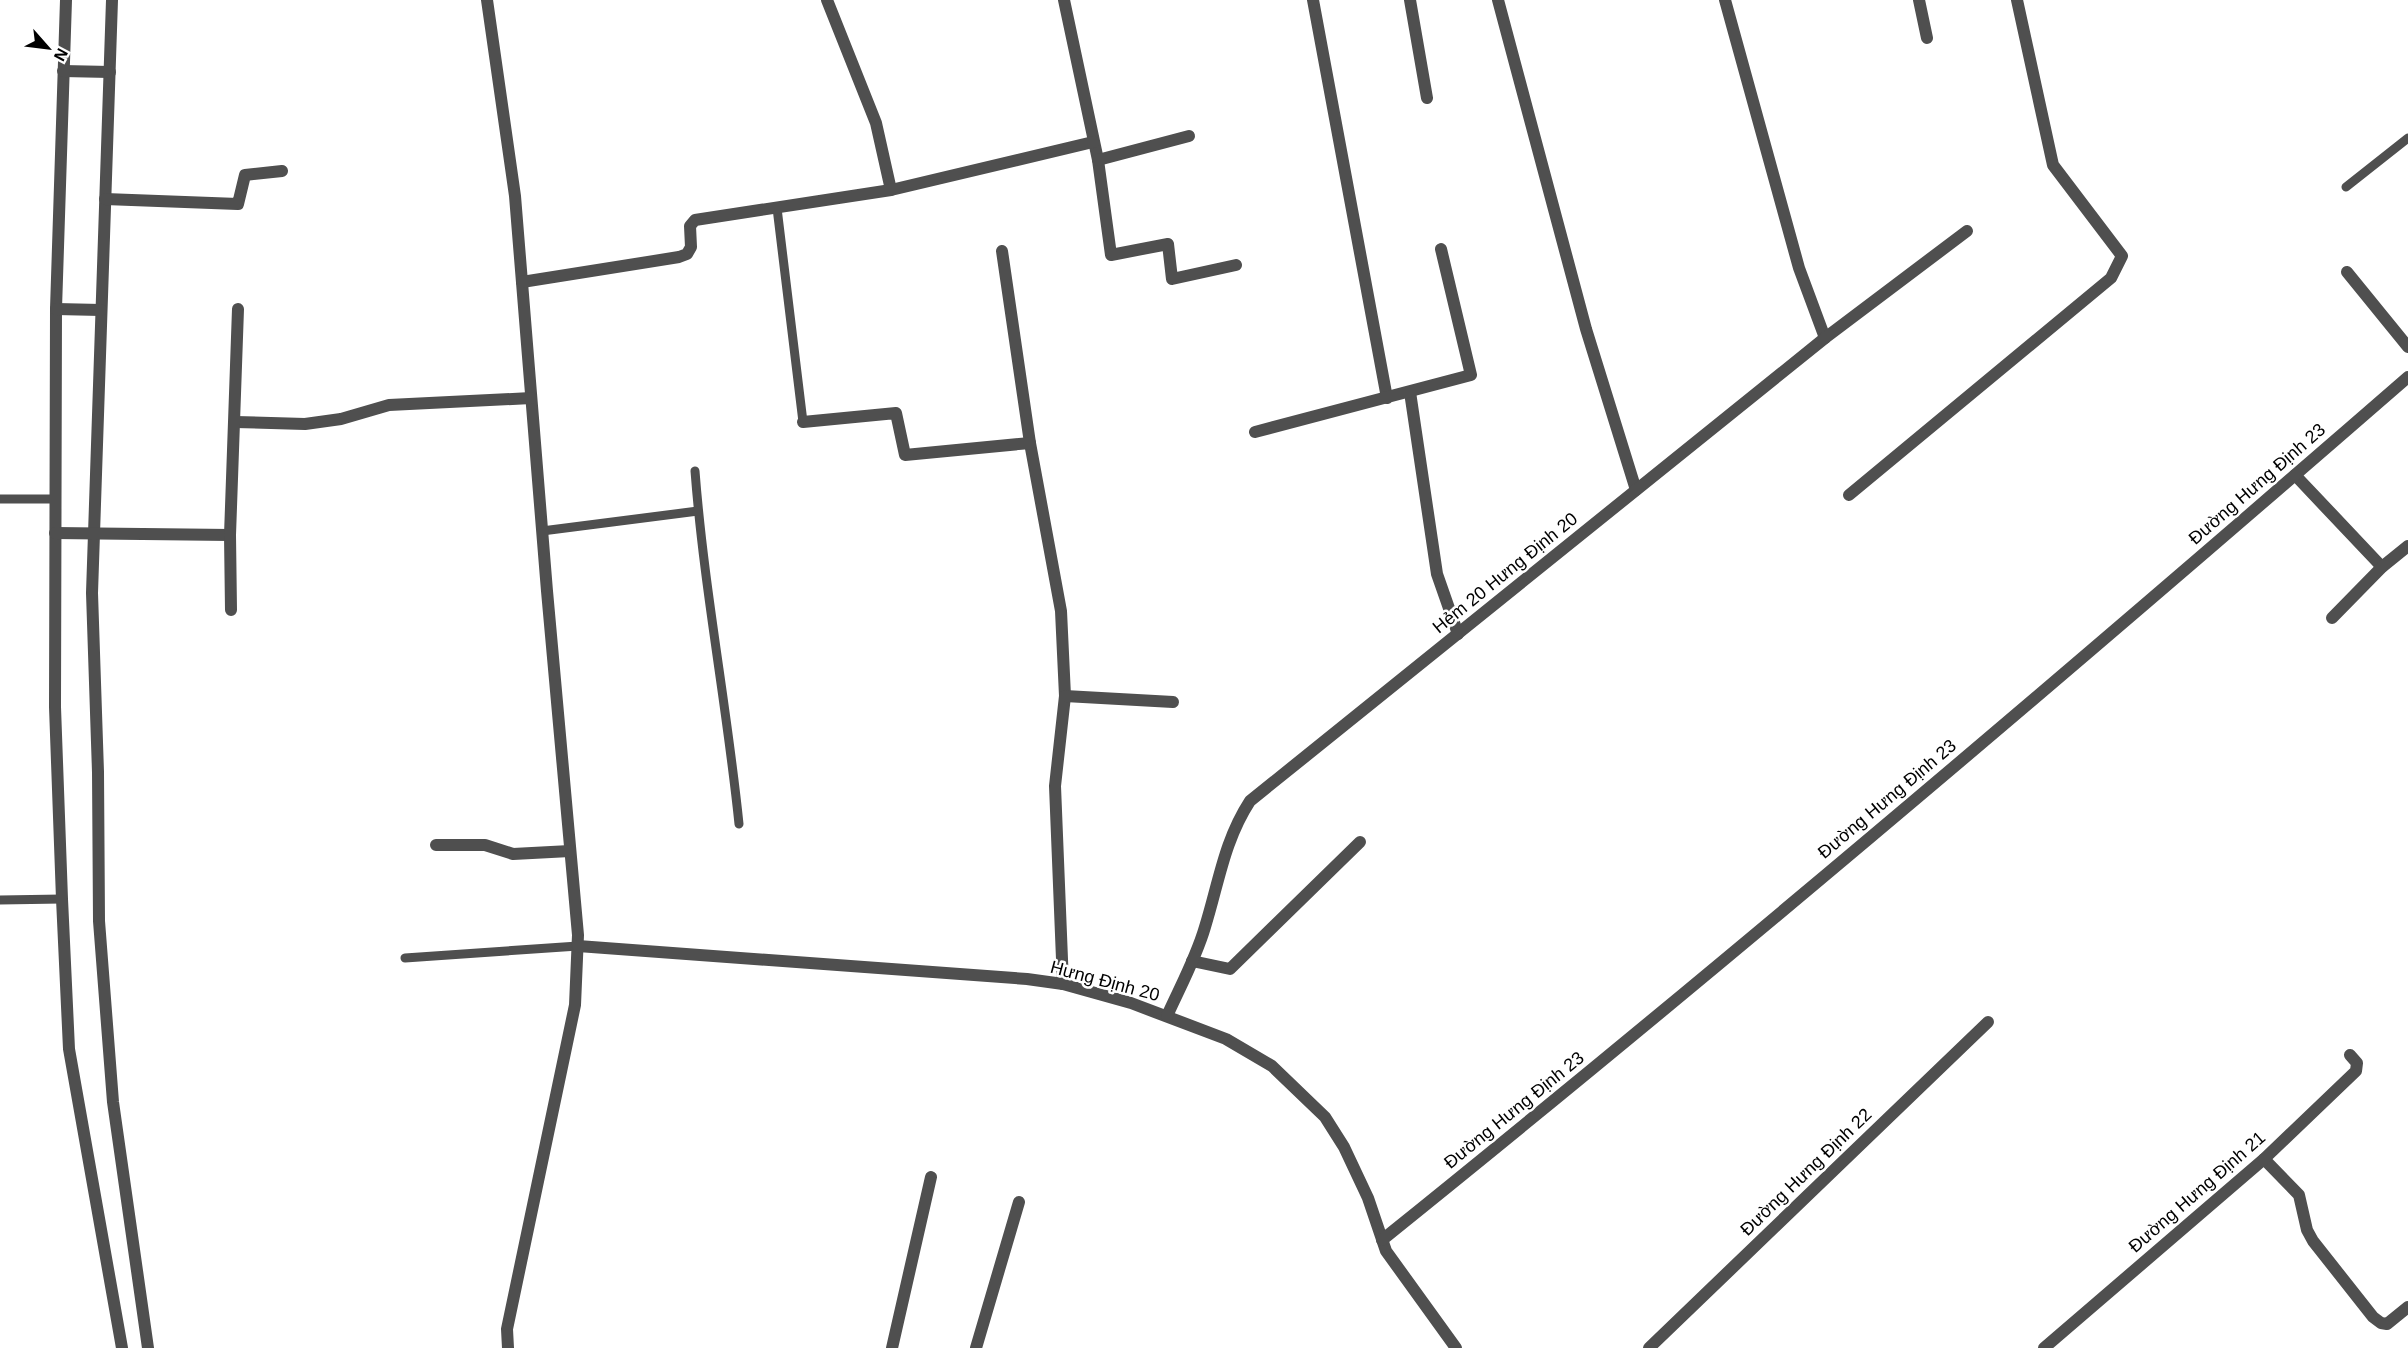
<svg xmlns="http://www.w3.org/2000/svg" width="2408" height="1348" font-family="Arial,sans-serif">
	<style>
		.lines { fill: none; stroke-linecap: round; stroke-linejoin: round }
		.service { stroke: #4f4f4f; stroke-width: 9 }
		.minor { stroke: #4f4f4f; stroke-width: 12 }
		.labels { text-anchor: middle; stroke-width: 5; stroke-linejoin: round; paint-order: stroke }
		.street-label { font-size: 18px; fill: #000; stroke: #fff }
	</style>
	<rect width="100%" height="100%" fill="#fff"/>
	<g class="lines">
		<g class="service">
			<path d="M2346,187L2408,138"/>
			<path d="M777,208L803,422"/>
			<path d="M695,471C704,589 727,706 739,824"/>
			<path d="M0,499H56"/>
			<path d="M542,531L698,511"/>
			<path d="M0,900L62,899"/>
			<path d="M405,958L578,946"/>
		</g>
		<g class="minor">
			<path d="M66,0L56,309L55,707L62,899L69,1049L122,1348"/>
			<path d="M112,0L92,593L98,772L99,921L113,1102L148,1348"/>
			<path d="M487,0L515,196L547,591L578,935L575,1005L507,1329L508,1348"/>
			<path d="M827,0L876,123L891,190"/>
			<path d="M1064,0L1098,160L1111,255L1168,244L1172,279L1236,265"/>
			<path d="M1313,0L1387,398"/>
			<path d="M1410,0L1427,98"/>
			<path d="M1498,0L1586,329L1636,490"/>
			<path d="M1725,0L1799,268L1825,338"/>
			<path d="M1919,0L1927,38"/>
			<path d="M63,71L110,72"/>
			<path d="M1098,160L1189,136"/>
			<path d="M105,199L238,204L245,175L282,171"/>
			<path d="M1002,251L1030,443L1061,611L1065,696L1055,786L1063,984"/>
			<path d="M2347,272L2408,347"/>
			<path d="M522,282L679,257L687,254L691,247L690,226L695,220L891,190L1093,142"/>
			<path d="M56,309L101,310"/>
			<path d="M1410,392L1437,574L1458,634"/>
			<path d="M235,422L305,424L341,419L389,405L531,398"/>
			<path d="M803,422L896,413L905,455L1030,443"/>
			<path d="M1255,432L1471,375L1441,249"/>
			<path d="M2295,475L2382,567"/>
			<path d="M1849,495L2111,278L2122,256L2053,165L2017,0"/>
			<path d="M55,533L230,535"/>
			<path d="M231,610L230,535L238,309"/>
			<path d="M2332,618L2382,567L2408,546"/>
			<path d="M1065,696L1173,702"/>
			<path d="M436,845H485L513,854L570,851"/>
			<path d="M578,946L1027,979L1063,984L1131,1003L1226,1039L1272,1066L1325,1117L1344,1147L1368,1198L1386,1251L1456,1348"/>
			<path d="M1192,961L1230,969L1360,842"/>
			<path d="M1167,1016C1180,987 1196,958 1205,927C1219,882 1224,841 1250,801L1825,338L1967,231"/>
			<path d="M2264,1159L2299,1195L2307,1230L2313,1241L2373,1317L2381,1323L2387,1324L2408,1307"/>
			<path d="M1382,1240C1730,960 2071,670 2408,377"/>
			<path d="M892,1348L931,1177"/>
			<path d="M976,1348L1019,1202"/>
			<path d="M1649,1348L1988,1022"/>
			<path d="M2044,1348L2264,1159L2356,1071L2357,1063L2350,1055"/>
		</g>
	</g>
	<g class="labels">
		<g class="street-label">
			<text transform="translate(2257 484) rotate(-41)" y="6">Đường Hưng Định 23</text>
			<text transform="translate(1505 573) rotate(-39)" y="6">Hẻm 20 Hưng Định 20</text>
			<text transform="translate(1887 799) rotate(-40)" y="6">Đường Hưng Định 23</text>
			<text transform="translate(1105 981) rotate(15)" y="6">Hưng Định 20</text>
			<text transform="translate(1514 1110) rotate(-39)" y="6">Đường Hưng Định 23</text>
			<text transform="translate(1806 1172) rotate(-44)" y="6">Đường Hưng Định 22</text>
			<text transform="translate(2197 1192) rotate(-41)" y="6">Đường Hưng Định 21</text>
		</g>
	</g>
	<g transform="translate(48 48) rotate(118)" stroke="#ffffff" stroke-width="4.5" paint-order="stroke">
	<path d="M0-4.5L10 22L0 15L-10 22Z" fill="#000000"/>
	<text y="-9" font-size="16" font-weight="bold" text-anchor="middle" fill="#000000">N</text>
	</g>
</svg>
